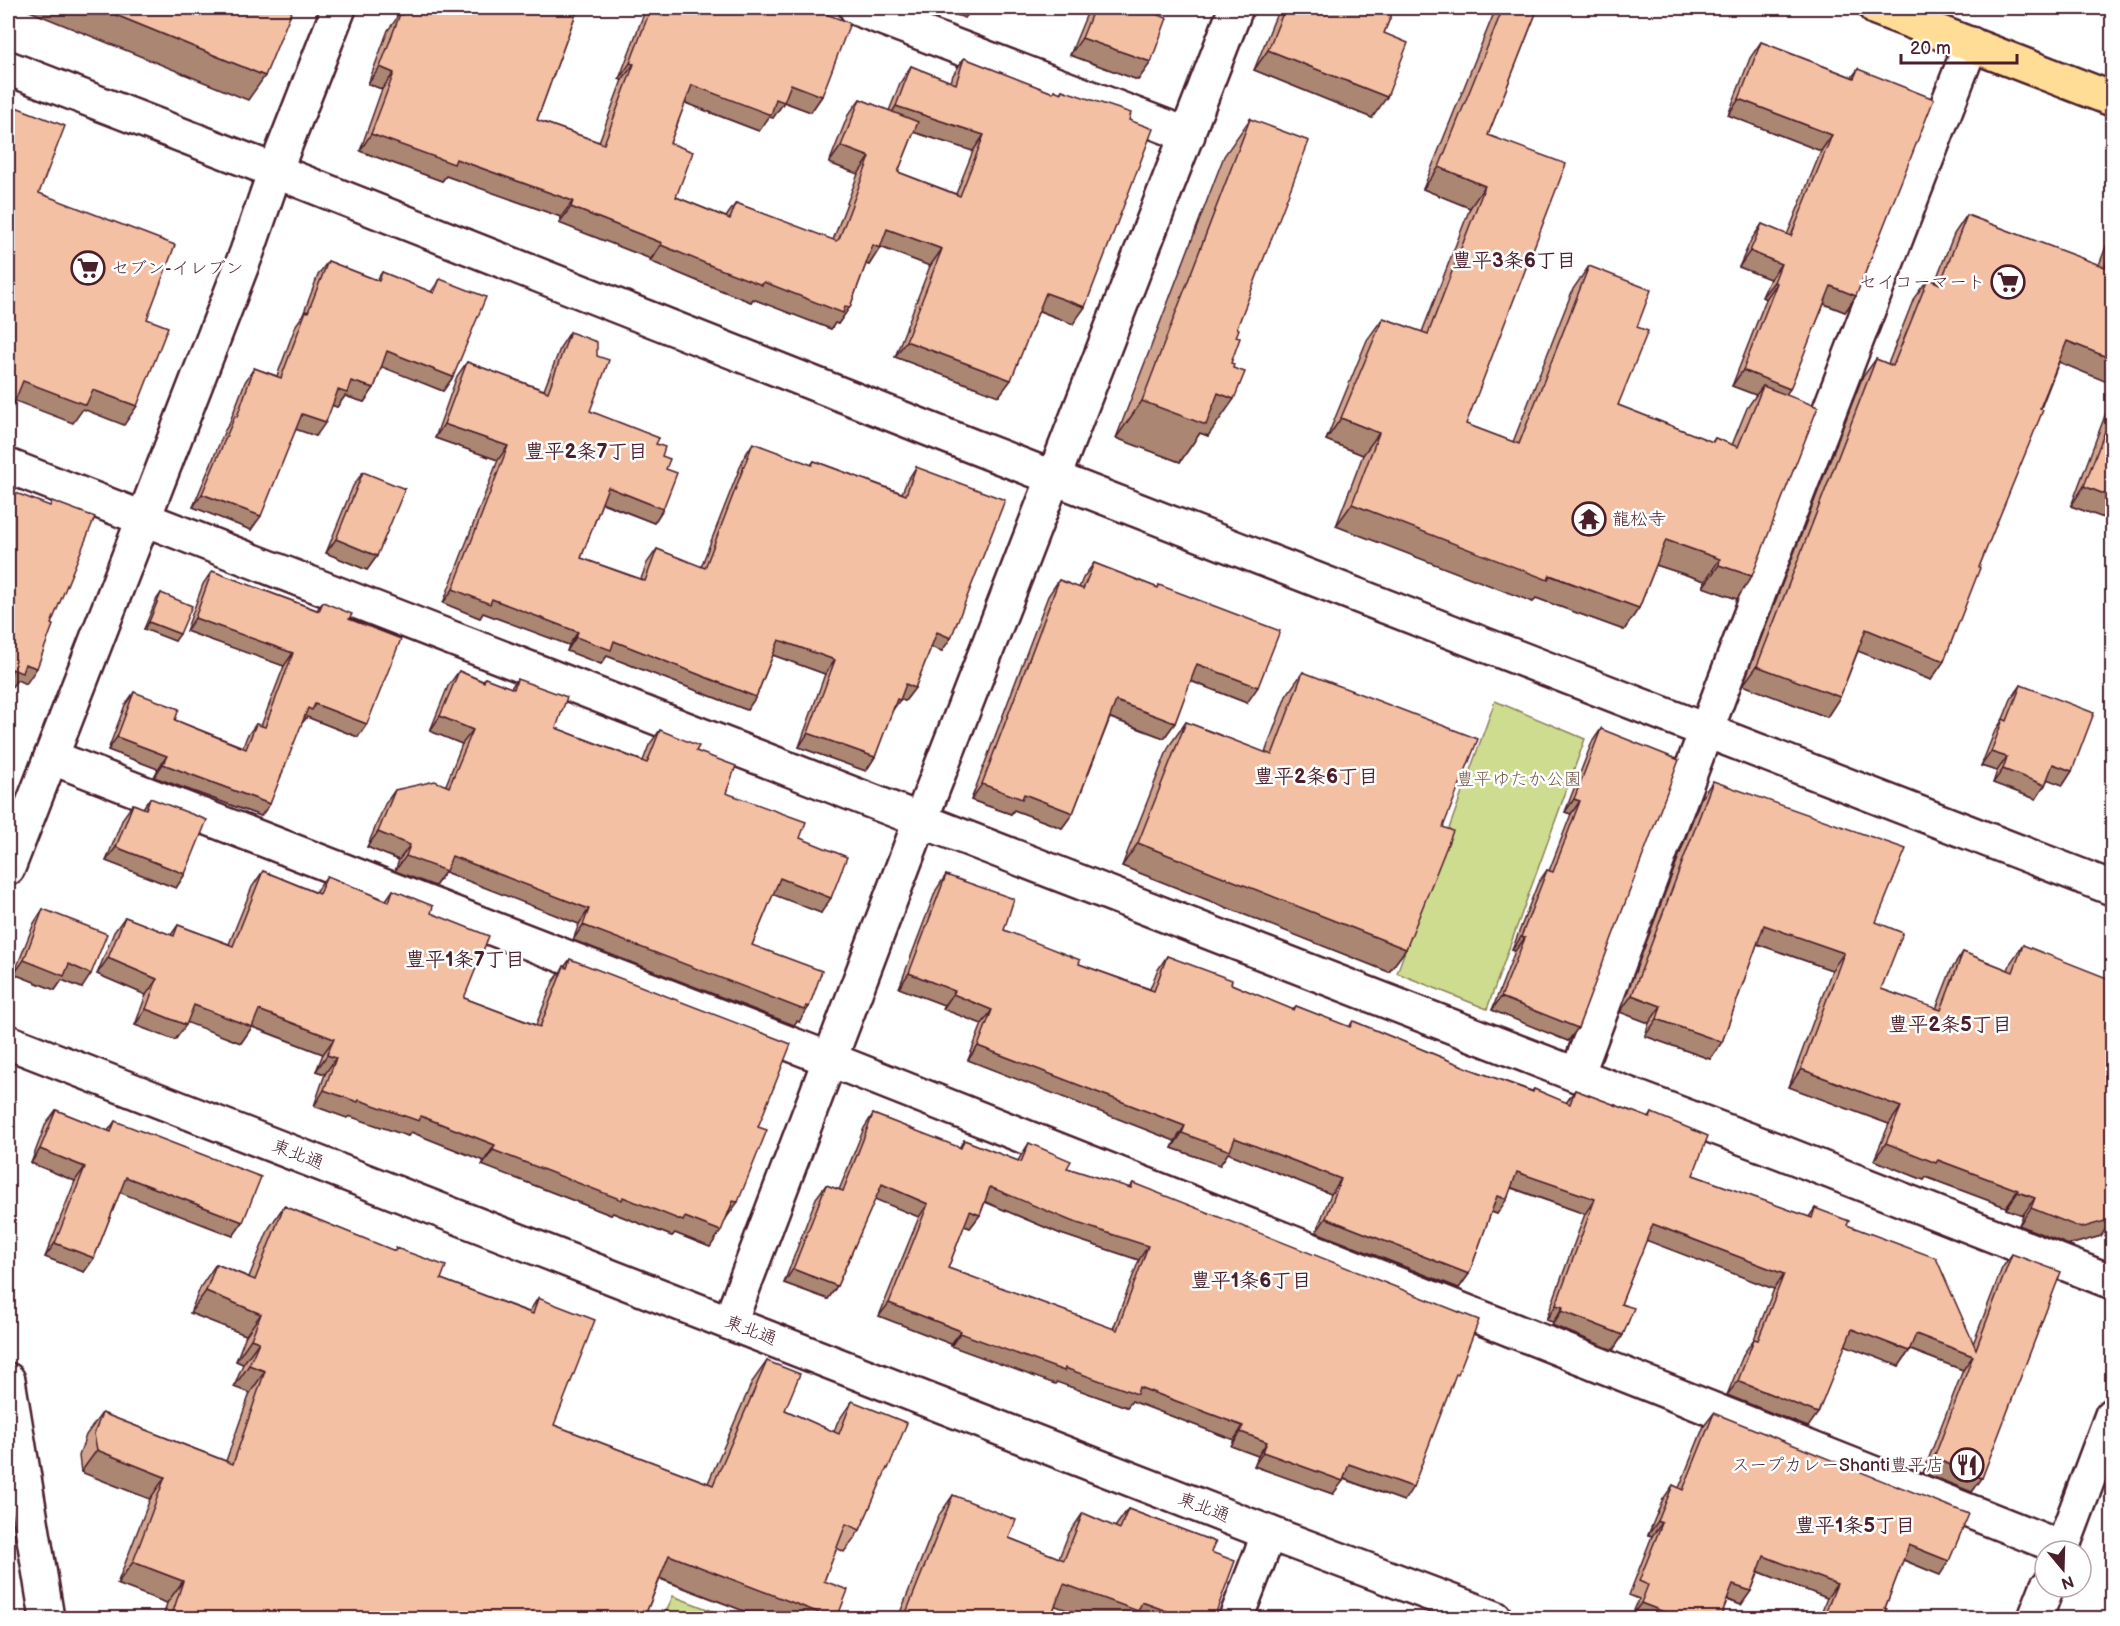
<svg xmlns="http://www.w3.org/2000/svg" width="2120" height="1626" font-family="'Balsamiq Sans','Klee One',sans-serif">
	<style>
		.green { fill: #cddc8f; stroke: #8c7e5d; stroke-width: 1.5 }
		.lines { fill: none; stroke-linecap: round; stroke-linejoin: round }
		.minor-casing { stroke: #4a1f2b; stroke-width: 38 }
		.tertiary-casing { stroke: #4a1f2b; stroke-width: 38 }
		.trunk-casing { stroke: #4a1f2b; stroke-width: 38 }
		.minor { stroke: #fff; stroke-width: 33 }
		.tertiary { stroke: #fff; stroke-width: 33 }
		.trunk { stroke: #ffdd96; stroke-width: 33 }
		.wall { fill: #d1a58d; stroke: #4a1f2b; stroke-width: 1.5; fill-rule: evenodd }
		.shaded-wall { fill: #aa8673; stroke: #4a1f2b; stroke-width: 1.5 }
		.building { fill: #f3c0a4; stroke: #4a1f2b; stroke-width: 1.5; fill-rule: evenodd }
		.labels { text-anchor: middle; stroke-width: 5; stroke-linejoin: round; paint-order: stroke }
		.poi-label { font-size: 18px; fill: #4a1f2b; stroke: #fff; text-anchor: start }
		.park-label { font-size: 18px; fill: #715849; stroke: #fff }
		.street-label { font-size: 18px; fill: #4a1f2b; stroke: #fff }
		.neighbourhood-label { font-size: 20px; font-weight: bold; fill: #4a1f2b; stroke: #fff }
	</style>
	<rect width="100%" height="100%" fill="#fff"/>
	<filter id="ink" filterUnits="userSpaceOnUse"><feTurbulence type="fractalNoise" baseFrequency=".0167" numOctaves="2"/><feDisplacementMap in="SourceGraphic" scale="12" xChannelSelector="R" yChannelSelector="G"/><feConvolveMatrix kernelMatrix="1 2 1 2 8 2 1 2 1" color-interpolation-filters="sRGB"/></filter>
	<g filter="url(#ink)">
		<g class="green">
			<path d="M1495,701L1585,739L1487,1009L1397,973Z"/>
			<path d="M673,1596L731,1618H663Z"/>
		</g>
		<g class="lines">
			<g class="minor-casing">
				<g id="minor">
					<path d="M856,8L1188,135"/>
					<path d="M8,466L1577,1075L1781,1152L2112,1282"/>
					<path d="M51,757L829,1059L2062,1548"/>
					<path d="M8,868L247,252L275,171L339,8"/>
					<path d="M1577,1075L1721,691L1971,44"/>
					<path d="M730,1322L921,819L1236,8"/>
					<path d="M1236,1618L1269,1533"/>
				</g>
			</g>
			<g class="tertiary-casing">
				<g id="tertiary">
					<path d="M8,68L275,171L972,446L2112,888"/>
					<path d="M8,1042L1269,1533L1495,1618"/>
					<path d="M8,1380L47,1618"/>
					<path d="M2061,1551L2112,1415"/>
					<path d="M2035,1618L2047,1587"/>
				</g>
			</g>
			<g class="trunk-casing">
				<path id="trunk" d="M1876,8L2112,99"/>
			</g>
			<use href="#minor" class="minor"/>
			<use href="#tertiary" class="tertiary"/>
			<use href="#trunk" class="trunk"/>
		</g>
		<g class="wall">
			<path d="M400,8H578L537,120L599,142L622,80L619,79L646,8H820L818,11L822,96L811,112L784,102L773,118L769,117L759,131L685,103L670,143L676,197L726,217L736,203L833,240L858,174L829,163L848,115L860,99L889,111L900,83L911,66L951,82L953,75L964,58L1053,93L1054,90L1060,93L1062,90L1129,120L1073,324L1039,311L999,396L895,357L930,266L880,247L869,265L866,264L850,307L838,324L835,323L831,329L753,299L751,302L700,282L650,261L651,259L559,223L561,217L446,176L442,181L360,151L382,89L368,84L388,30L395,21ZM914,132L973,151L956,194L898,172Z"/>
			<path d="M1090,8H1161L1158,15L1151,62L1138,80L1070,55L1088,11Z"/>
			<path d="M1282,8H1394L1384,33L1372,118L1254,70L1275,18Z"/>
			<path d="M1496,8H1538L1488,135L1466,424L1513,442L1573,289L1589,266L1637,327L1618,405L1712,442L1715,438L1732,445L1747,408L1756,395L1732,386L1766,299L1762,297L1770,279L1739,267L1751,240L1762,224L1787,235L1821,151L1728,115L1750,58L1761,42L1852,77L1858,69L1856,296L1845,312L1824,304L1786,395L1737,599L1703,587L1705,581L1656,565L1639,608L1624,630L1536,598L1533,602L1336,526L1363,455L1326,440L1367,340L1383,318L1422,332L1470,208L1423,189Z"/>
			<path d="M1250,119L1237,328L1236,337L1231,363L1208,436L1200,433L1180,462L1116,438L1224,156Z"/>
			<path d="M1967,215L2099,265L2112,231V384L2059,362L1979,567L1944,661L1931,680L1858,651L1840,697L1827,717L1743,685L1862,378L1876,359L1888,364L1914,298L1928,279L1935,282L1954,234Z"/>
			<path d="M328,261L377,280L382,272L431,292L440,279L453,377L443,391L382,366L374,388L364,402L345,396L337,407L332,405L316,436L296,429L251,530L193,507L225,430L229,424L245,382L254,368L277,376L296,325L303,315L318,275Z"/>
			<path d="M570,332L590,411L656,444L666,469L663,509L654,523L602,503L581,558L641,579L647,563L657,549L701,567L744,457L753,443L811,465L814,461L902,493L907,481L916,467L942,651L931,647L915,688L905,701L900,699L892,710L875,757L866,771L799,747L825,674L773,655L756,697L747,710L607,656L601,664L567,651L569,645L483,613L480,618L443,603L498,460L435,438L457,376L467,362L544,390L561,346Z"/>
			<path d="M2112,397V521L2071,506Z"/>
			<path d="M363,472L377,556L367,570L326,553L353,486Z"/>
			<path d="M1094,563L1158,588L1159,585L1247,703L1190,681L1175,723L1164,738L1110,718L1073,813L1062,828L1014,810L1011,814L971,800L1048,596L1059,580L1079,588L1083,578Z"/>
			<path d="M212,571L317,610L323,602L349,619L358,737L307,717L303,722H302L261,816L154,777L158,769L108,750L125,705L134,692L175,720L243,747L247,736L256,724L261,726L284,666L186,631L203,584Z"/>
			<path d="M161,593L175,641L144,629L156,600Z"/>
			<path d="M459,671L483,681L485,678L511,688L517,679L556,728L643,761L649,745L660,730L696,751L726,793L800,838L821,913L773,894L752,945L799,1022L797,1021L794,1025L573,940L579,924L445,872L435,886L395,871L399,860L367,847L385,804L395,790L446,785L462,744L430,731L448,686Z"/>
			<path d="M1303,672L1443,827L1406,949L1389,972L1122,866L1169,746L1186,722L1265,753L1286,696Z"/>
			<path d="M2021,685L2072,771L2063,785L2048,779L2045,785L2036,799L1993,783L1997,771L1981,766L1994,733L2003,719L2011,699Z"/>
			<path d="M1601,729L1578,1028L1568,1041L1492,1010L1515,951L1512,950L1538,883L1547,870L1549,871L1571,814L1565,812L1592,742Z"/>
			<path d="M1713,781L1876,922L1881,989L1936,1009L1951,970L1963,952L2008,970L2011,962L2023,945L2101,1236L2069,1245L2019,1225L2023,1215L2006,1209V1207L1926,1177L1924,1180L1874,1160L1889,1124L1789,1087L1832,970L1757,944L1722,1042L1710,1059L1645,1036L1649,1023L1620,1012L1701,798Z"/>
			<path d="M150,798L185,874L176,888L106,861L123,818L133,804L143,808Z"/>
			<path d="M263,871L315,892L327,876L386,900L393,890L431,913L464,998L536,1025L553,982L570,959L758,1127L727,1217L710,1247L675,1233L672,1236L613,1213L611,1215L482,1165L484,1161L411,1132L408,1136L349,1116L347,1118L314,1106L325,1074L316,1071L323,1054L252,1027L241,1043L187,1022L175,1040L135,1025L146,995L97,974L114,932L125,917L171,935L178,925L229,944L252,887Z"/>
			<path d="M946,875L1004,930L1079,964L1150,989L1157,971L1167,956L1231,984L1293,1010L1296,1006L1349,1027L1353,1021L1470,1069L1532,1091L1534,1089L1566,1103L1575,1090L1649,1118L1652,1113L1693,1175L1809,1217L1815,1208L1847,1225L1973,1344L2002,1268L2012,1254L1982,1478L1972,1492L1923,1473L1963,1370L1910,1350L1899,1366L1845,1345L1808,1427L1727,1395L1744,1353L1754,1339L1774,1289L1646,1240L1621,1304L1623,1335L1613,1350L1552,1325L1553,1322L1546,1320L1585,1214L1511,1188L1497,1214L1491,1212L1469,1274L1459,1288L1316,1232L1331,1194L1228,1153L1220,1165L1172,1148L1175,1141L968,1060L982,1024L943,1009L944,1005L899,988L936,890Z"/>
			<path d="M43,909L82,988L62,980L55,990L14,974L34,923Z"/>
			<path d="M56,1110L108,1131L115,1121L243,1222L233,1236L120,1192L94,1258L84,1272L45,1257L75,1181L31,1163L46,1123Z"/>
			<path d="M873,1114L959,1148L964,1140L1018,1161L1020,1157L1029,1143L1067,1168L1129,1188L1133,1183L1453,1381L1404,1501L1343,1479L1333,1494L1254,1466L1258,1456L1231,1446L1234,1440L1132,1401L1127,1407L1057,1382L1055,1384L951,1346V1344L879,1316L919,1217L875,1199L837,1286L828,1299L784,1283L816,1198L826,1185L839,1190L864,1128ZM985,1202L1061,1234L1139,1260L1113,1329L948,1268L964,1226L970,1228L980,1215Z"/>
			<path d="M284,1206L394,1251L396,1248L441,1279L529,1312L538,1298L554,1425L708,1483L752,1382L767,1361L785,1410L834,1432L837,1423L852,1401L882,1478L860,1530L844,1552L837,1548L824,1581L837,1618H762L660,1579L644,1618H163L167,1603L117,1584L150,1499L81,1472L79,1456L86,1435L102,1413L226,1461L250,1393L234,1387L243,1364L236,1361L246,1335L190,1313L201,1286L216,1264L249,1277L269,1228Z"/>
			<path d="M1714,1413L1940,1575L1903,1560L1885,1608L1884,1618H1885H1819L1827,1598L1759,1572L1751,1591L1741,1605L1727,1600L1720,1618H1635L1631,1617L1639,1599L1629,1595L1652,1536L1648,1535L1663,1499L1673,1485L1679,1488L1704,1426Z"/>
			<path d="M953,1495L1009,1538L1059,1558L1069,1533L1083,1513L1115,1527L1128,1509L1215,1542L1055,1606L1050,1618H898L939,1515Z"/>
		</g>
		<g class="shaded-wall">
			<path d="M22,8H99L265,76L248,100Z"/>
			<path d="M936,8H973L965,18Z"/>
			<path d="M1082,38L1151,62L1138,80L1070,55Z"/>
			<path d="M1268,50L1387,97L1372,118L1254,70Z"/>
			<path d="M630,63L634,64L622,80L619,79Z"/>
			<path d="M380,67L394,73L382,89L368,84Z"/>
			<path d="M791,84L822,96L811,112L784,102L773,118L769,117L759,131L681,101L692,85L776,99Z"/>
			<path d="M1739,99L1832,135L1821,151L1728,115Z"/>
			<path d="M896,106L984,135L973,151L885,123Z"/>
			<path d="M371,134L456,159L573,201L561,217L446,176L442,181L360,151Z"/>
			<path d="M841,146L870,157L858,174L829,163Z"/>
			<path d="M1439,167L1485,186L1470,208L1423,189Z"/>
			<path d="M571,207L662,243L651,259L559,223Z"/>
			<path d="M887,229L942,249L930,266L876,245Z"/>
			<path d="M661,245L764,282L850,307L838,324L835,323L831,329L753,299L751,302L700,282L650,261Z"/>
			<path d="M873,245L880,248L869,265L861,262Z"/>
			<path d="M1750,251L1781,264L1770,279L1739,267Z"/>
			<path d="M1774,282L1777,283L1766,299L1762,297Z"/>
			<path d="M1831,286L1856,296L1845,312L1820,302Z"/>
			<path d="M1046,293L1085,307L1073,324L1035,309Z"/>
			<path d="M906,341L1011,380L999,396L895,357Z"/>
			<path d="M2067,341L2112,359V384L2054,360Z"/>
			<path d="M387,351L453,377L443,391L377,365Z"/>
			<path d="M1743,370L1790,389L1779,404L1763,386L1756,395L1732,386Z"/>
			<path d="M23,381L93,390L137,406L124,425L83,409L73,423L10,399Z"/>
			<path d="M351,381L374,388L364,402L345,396L337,407L328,404L338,390Z"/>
			<path d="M1218,393L1234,399L1208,436L1200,433L1180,462L1116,438L1142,401Z"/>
			<path d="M8,406L12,408L8,415Z"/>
			<path d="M302,414L326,422L316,436L292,428Z"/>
			<path d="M1341,418L1379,433L1363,455L1326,440Z"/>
			<path d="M444,424L508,446L498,460L435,438Z"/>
			<path d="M2084,486L2112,497V521L2071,506Z"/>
			<path d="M608,487L663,509L654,523L599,501Z"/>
			<path d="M202,494L261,516L251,530L193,507Z"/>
			<path d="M1352,504L1639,608L1624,630L1536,598L1533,602L1336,526Z"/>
			<path d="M336,539L377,556L367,570L326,553Z"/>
			<path d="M1666,540L1720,559L1705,581L1650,563Z"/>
			<path d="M1719,565L1752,576L1737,599L1703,587Z"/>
			<path d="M453,589L492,599L578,632L569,645L483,613L480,618L443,603Z"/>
			<path d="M195,618L293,653L284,666L186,631Z"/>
			<path d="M149,622L180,634L175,641L144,629Z"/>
			<path d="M1866,629L1944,661L1931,680L1853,649Z"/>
			<path d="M937,632L951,638L942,651L928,646Z"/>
			<path d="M576,637L614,641L756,697L747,710L607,656L601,664L567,651Z"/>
			<path d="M779,640L835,660L825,674L770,654Z"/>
			<path d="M25,664L37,668L26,684L17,680L11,688L8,687V676L12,669Z"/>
			<path d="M1197,664L1258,687L1247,703L1186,679Z"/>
			<path d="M1757,666L1840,697L1827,717L1743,685Z"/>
			<path d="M906,684L915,688L905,701L896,698Z"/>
			<path d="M897,699L900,700L890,714Z"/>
			<path d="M1116,701L1175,723L1164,738L1106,716Z"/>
			<path d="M315,704L367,724L358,737L307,717L303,722L299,721L308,708Z"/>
			<path d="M440,716L473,730L462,744L430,731Z"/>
			<path d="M808,733L875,757L866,771L799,747Z"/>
			<path d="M117,737L167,756L158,769L108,750Z"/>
			<path d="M1991,752L2007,757L1997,771L1981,766Z"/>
			<path d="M163,764L270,804L261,816L154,777Z"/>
			<path d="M2053,764L2072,771L2063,785L2044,778Z"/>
			<path d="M2003,769L2045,785L2036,799L1993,783Z"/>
			<path d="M982,784L1024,794L1073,813L1062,828L1014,810L1011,814L971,800Z"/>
			<path d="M1574,799L1580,801L1571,814L1565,812Z"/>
			<path d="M378,832L410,845L399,860L367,847Z"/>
			<path d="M1138,843L1406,949L1389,972L1122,866Z"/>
			<path d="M116,847L185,874L176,888L106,861Z"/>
			<path d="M406,856H452L589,909L579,924L445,872L435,886L395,871Z"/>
			<path d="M780,878L831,898L821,913L769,893Z"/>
			<path d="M583,925L806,1006L809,1007L799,1022L797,1021L794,1025L573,940Z"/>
			<path d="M1764,925L1844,953L1832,970L1752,942Z"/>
			<path d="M1521,937L1525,938L1515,951L1512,950Z"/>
			<path d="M108,958L157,979L146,995L97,974Z"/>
			<path d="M24,960L69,964L91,974L82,988L62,980L55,990L14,974Z"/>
			<path d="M909,973L955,991L944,1005L899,988Z"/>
			<path d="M953,994L992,1010L982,1024L943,1009Z"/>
			<path d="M1632,995L1661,1006L1649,1023L1620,1012Z"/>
			<path d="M1501,997L1578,1028L1568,1041L1492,1010Z"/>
			<path d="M194,1005L252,1027L241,1043L183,1021Z"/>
			<path d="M146,1009L186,1025L175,1040L135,1025Z"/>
			<path d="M259,1010L334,1039L323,1054L248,1025Z"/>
			<path d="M1657,1019L1722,1042L1710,1059L1645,1036Z"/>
			<path d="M978,1046L1185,1126L1175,1141L968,1060Z"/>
			<path d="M327,1055L336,1058L325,1074L316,1071Z"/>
			<path d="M1801,1069L1901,1107L1889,1124L1789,1087Z"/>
			<path d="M324,1090L421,1116L495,1145L484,1161L411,1132L408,1136L349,1116L347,1118L314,1106Z"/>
			<path d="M1182,1133L1235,1138L1341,1179L1331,1194L1228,1153L1220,1165L1172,1148Z"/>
			<path d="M1886,1143L1938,1160L2018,1190L2006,1207L1926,1177L1924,1180L1874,1160Z"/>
			<path d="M40,1149L85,1167L75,1181L31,1163Z"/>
			<path d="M493,1150L623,1197L685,1217L721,1231L710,1247L675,1233L672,1236L613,1213L611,1215L482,1165Z"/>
			<path d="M1517,1172L1595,1199L1585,1214L1507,1186Z"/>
			<path d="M126,1177L243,1222L233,1236L116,1191Z"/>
			<path d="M882,1184L928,1204L919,1217L872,1198Z"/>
			<path d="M990,1187L1148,1246L1139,1260L1061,1234L981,1200Z"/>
			<path d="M2018,1192L2035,1198L2023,1215L2006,1209Z"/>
			<path d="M1497,1196L1507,1199L1497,1214L1487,1210Z"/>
			<path d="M733,1201L738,1202L727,1217Z"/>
			<path d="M2031,1208L2112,1219L2101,1236L2069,1245L2019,1225Z"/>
			<path d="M970,1211L980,1215L970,1228L961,1224Z"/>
			<path d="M1326,1218L1469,1274L1459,1288L1316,1232Z"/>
			<path d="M1653,1224L1784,1274L1774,1289L1643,1239Z"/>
			<path d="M55,1243L94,1258L84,1272L45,1257Z"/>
			<path d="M793,1269L837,1286L828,1299L784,1283Z"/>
			<path d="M206,1291L261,1314L246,1335L190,1313Z"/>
			<path d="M889,1303L961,1331L951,1344L879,1316Z"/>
			<path d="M1556,1305L1563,1307L1553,1322L1546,1320Z"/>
			<path d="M1562,1311L1623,1335L1613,1350L1552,1325Z"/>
			<path d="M1852,1329L1909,1351L1899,1366L1842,1344Z"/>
			<path d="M960,1333L1065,1368L1139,1387L1243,1426L1234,1440L1132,1401L1127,1407L1057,1382L1055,1384L951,1346Z"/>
			<path d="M1916,1334L1973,1356L1963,1370L1906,1348Z"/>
			<path d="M251,1339L259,1342L243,1364L236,1361Z"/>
			<path d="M249,1365L265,1371L250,1393L234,1387Z"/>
			<path d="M1738,1381L1818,1413L1808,1427L1727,1395Z"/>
			<path d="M1241,1432L1267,1442L1258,1456L1231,1446Z"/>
			<path d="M97,1450L165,1477L150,1499L81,1472Z"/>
			<path d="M1263,1452L1343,1481L1333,1494L1254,1466Z"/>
			<path d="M1934,1458L1982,1478L1972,1492L1923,1473Z"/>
			<path d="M1349,1464L1413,1487L1404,1501L1339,1477Z"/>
			<path d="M1658,1521L1662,1523L1652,1536L1648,1535Z"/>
			<path d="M1909,1545L1949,1561L1940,1575L1899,1558Z"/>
			<path d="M669,1555L833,1618H762L654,1576Z"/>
			<path d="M1764,1556L1837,1584L1827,1598L1755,1570Z"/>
			<path d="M133,1562L183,1581L167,1603L117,1584Z"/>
			<path d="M1064,1584L1142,1602L1186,1618H1090L1050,1604Z"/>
			<path d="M1733,1585L1751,1591L1741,1605L1724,1598Z"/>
			<path d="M1641,1603L1680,1618H1635L1631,1617Z"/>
		</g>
		<g class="building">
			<path d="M99,8H293L265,76Z"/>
			<path d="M405,8H578L537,120L604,144L634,64L630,63L651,8H820L818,11L850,23L822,96L791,84L784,102L776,99L771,115L692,85L670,143L693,152L676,197L730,219L736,203L836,241L839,239L870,157L841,146L860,99L918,122L898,172L960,196L984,135L896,106L911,66L956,84L964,58L1053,93L1054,90L1061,93L1062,90L1131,113L1129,120L1153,129L1085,307L1046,293L1011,380L906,341L942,249L887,229L880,248L873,245L850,307L845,306L843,313L764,282L762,285L712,266L661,245L662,243L571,207L573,201L456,159L454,164L371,134L394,73L380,67L400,14L402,15Z"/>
			<path d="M1094,8H1161L1158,15L1167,18L1151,62L1082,38Z"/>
			<path d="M1285,8H1394L1384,33L1408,43L1387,97L1268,50Z"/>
			<path d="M1503,8H1538L1488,135L1566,164L1466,424L1519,444L1589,266L1651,290L1637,327L1648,331L1618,405L1713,442L1715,438L1738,447L1763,386L1818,407L1752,576L1719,565L1720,559L1666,540L1639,608L1550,575L1548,580L1352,504L1379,433L1341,418L1383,318L1428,334L1485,186L1439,167Z"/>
			<path d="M1761,42L1854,78L1858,69L1934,99L1856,296L1831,286L1790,389L1743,370L1777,283L1774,282L1781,264L1750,251L1762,224L1791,236L1832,135L1739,99Z"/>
			<path d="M8,104L65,126L39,193L175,245L147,319L168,327L137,406L93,390L86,405L23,381L12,408L8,406Z"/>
			<path d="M1250,119L1309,141L1237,328L1239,329L1236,337L1240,338L1231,363L1234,364L1233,368L1245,372L1234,399L1218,393L1206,425L1142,401Z"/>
			<path d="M1967,215L2105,267L2112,247V359L2067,341L2040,408L2043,410L1979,567L1980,568L1944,661L1866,629L1840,697L1757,666L1876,359L1893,366L1928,279L1940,284Z"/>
			<path d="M328,261L379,281L382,272L434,293L440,279L486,297L453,377L387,351L374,388L351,381L347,393L338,390L326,422L302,414L261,516L202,494L235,416L237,417L254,368L281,378L306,311L308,312Z"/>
			<path d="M570,332L597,342V356L609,360L590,411L659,438L656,444L665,447L662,456L670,459L666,469L677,473L663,509L608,487L581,558L645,581L657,549L705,568L753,443L812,465L814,461L906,495L916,467L1005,500L951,638L937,632L915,688L906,684L900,700L897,699L875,757L808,733L835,660L779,640L756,697L614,641L611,650L576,637L578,632L492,599L490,604L453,589L508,446L444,424L467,362L548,392Z"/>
			<path d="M2112,413V497L2084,486Z"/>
			<path d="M363,472L405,489L377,556L336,539Z"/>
			<path d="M8,490L50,506L52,501L95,517L51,624L53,625L37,668L25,664L22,673L12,669L10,677L8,676Z"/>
			<path d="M1094,563L1158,588L1159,585L1280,631L1258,687L1197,664L1175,723L1116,701L1073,813L1024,794L1022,799L982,784L1059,580L1083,589Z"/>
			<path d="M212,571L319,611L323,602L352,614L349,619L401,639L367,724L315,704L312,710L308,708L270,804L163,764L167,756L117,737L134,692L179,709L175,720L246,749L256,724L265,727L293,653L195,618Z"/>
			<path d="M161,593L192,606L180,634L149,622Z"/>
			<path d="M459,671L484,682L485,678L514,689L517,679L567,697L556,728L647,763L660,730L699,746L696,751L736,766L726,793L806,822L800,838L847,857L831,898L780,878L752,945L822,971L809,1007L806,1006L804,1010L583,925L589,909L452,856L446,871L406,856L410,845L378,832L395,790L435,781L449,787L473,730L440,716Z"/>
			<path d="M1303,672L1478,739L1443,827L1453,831L1406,949L1138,843L1186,722L1272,755Z"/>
			<path d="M2021,685L2094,713L2072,771L2053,764L2045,785L2003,769L2007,757L1991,752L2003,719L2007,721Z"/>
			<path d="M1601,729L1679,760L1578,1028L1501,997L1525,938L1521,937L1547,870L1553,872L1580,801L1574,799Z"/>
			<path d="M1713,781L1906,849L1876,922L1903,933L1881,989L1941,1010L1963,952L2013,972L2023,945L2112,980V1219L2081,1228L2031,1208L2035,1198L2018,1192V1190L1938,1160L1936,1163L1886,1143L1901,1107L1801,1069L1844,953L1764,925L1722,1042L1657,1019L1661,1006L1632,995Z"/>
			<path d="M150,798L207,820L185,874L116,847L133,804L146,809Z"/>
			<path d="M263,871L319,894L327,876L389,902L393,890L433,906L431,913L489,936L464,998L540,1027L564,966L567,968L570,959L791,1044L758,1127L767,1130L738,1202L733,1201L721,1231L685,1217L683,1221L623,1197L622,1200L493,1150L495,1145L421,1116L419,1121L359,1100L358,1102L324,1090L336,1058L327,1055L334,1039L259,1010L252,1027L194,1005L186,1025L146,1009L157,979L108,958L125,917L174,936L178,925L233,946Z"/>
			<path d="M946,875L1014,899L1004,930L1080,960L1079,964L1154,991L1167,956L1232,980L1231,984L1294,1010L1296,1006L1350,1027L1353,1021L1470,1069L1533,1092L1534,1089L1570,1104L1575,1090L1650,1118L1652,1113L1708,1136L1693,1175L1812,1218L1815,1208L1849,1221L1847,1225L1936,1258L1976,1349L2012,1254L2061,1272L1982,1478L1934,1458L1973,1356L1916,1334L1909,1351L1852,1329L1818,1413L1738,1381L1754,1339L1758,1340L1784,1274L1653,1224L1621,1304L1634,1308L1623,1335L1562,1311L1563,1307L1556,1305L1595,1199L1517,1172L1507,1199L1497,1196L1469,1274L1326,1218L1341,1179L1235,1138L1230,1151L1182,1133L1185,1126L978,1046L992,1010L953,994L955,991L909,973Z"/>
			<path d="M43,909L107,934L91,974L69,964L64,976L24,960Z"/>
			<path d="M56,1110L111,1132L115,1121L261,1177L243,1222L126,1177L94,1258L55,1243L85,1167L40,1149Z"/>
			<path d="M873,1114L961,1148L964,1140L1021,1162L1029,1143L1071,1161L1067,1168L1131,1188L1133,1183L1479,1320L1458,1374H1456L1413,1487L1349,1464L1343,1481L1263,1452L1267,1442L1241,1432L1243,1426L1139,1387L1137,1394L1065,1368L1064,1371L960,1333L961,1331L889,1303L928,1204L882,1184L837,1286L793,1269L826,1185L843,1191ZM990,1187L1071,1221L1148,1246L1117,1330L948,1268L970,1211L980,1215Z"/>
			<path d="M284,1206L395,1251L396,1248L446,1266L441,1279L533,1314L538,1298L595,1320L554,1425L713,1485L767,1361L800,1374L785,1410L839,1434L852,1401L907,1423L888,1469L887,1468L860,1530L846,1524L824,1581L848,1590L837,1618H833L669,1555L644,1618H171L183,1581L133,1562L165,1477L97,1450L94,1434L102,1413L233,1464L265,1371L249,1365L259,1342L251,1339L261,1314L206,1291L216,1264L255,1280Z"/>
			<path d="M1714,1413L1898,1487V1486L1969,1514L1949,1561L1909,1545L1885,1608L1887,1609L1884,1618H1885H1823L1837,1584L1764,1556L1751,1591L1733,1585L1720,1618H1680L1641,1603L1648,1585L1639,1581L1662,1523L1658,1521L1673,1485L1683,1490Z"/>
			<path d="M953,1495L1016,1520L1009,1538L1064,1560L1083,1513L1120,1529L1128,1509L1215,1542L1211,1552L1235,1561L1214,1618H1186L1142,1602L1138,1611L1064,1584L1050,1618H904Z"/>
		</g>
	</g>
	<defs>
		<g id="supermarket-ring" transform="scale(1.725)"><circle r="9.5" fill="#fff" stroke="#4a1f2b" stroke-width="1.5"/><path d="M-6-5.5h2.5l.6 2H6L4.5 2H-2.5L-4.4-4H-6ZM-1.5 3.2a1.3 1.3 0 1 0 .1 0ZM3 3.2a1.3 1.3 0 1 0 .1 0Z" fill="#4a1f2b"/></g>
		<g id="temple-ring" transform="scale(1.725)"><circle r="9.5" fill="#fff" stroke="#4a1f2b" stroke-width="1.5"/><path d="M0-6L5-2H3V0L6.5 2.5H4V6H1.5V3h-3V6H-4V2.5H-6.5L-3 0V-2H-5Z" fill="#4a1f2b"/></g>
		<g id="restaurant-ring" transform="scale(1.725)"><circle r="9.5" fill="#fff" stroke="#4a1f2b" stroke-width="1.5"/><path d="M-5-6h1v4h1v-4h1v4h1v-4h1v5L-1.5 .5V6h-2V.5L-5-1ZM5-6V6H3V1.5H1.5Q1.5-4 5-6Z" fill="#4a1f2b"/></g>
	</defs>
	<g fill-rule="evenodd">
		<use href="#supermarket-ring" x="88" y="268"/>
		<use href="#supermarket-ring" x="2008" y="282"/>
		<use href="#temple-ring" x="1589" y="519"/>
		<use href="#restaurant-ring" x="1967" y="1465"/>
	</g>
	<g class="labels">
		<g class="poi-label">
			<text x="111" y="274">セブン-イレブン</text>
			<text x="1985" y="288" text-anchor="end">セイコーマート</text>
			<text x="1612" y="525">龍松寺</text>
			<text x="1944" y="1471" text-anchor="end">スープカレーShanti豊平店</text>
		</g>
		<g class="park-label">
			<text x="1519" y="785">豊平ゆたか公園</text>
		</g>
		<g class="street-label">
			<text transform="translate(298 1154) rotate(21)" y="6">東北通</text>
			<text transform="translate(751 1330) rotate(21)" y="6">東北通</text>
			<text transform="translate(1204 1507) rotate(21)" y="6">東北通</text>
		</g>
		<g class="neighbourhood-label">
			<text x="1514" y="267">豊平3条6丁目</text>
			<text x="586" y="458">豊平2条7丁目</text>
			<text x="1316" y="783">豊平2条6丁目</text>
			<text x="465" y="966">豊平1条7丁目</text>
			<text x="1950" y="1031">豊平2条5丁目</text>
			<text x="1251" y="1287">豊平1条6丁目</text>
			<text x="1855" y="1532">豊平1条5丁目</text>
		</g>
	</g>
	<rect width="2120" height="1626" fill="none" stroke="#fff" stroke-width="30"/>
	<rect x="15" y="15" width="2090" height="1596" fill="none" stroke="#4a1f2b" stroke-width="2" filter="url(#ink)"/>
	<g transform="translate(2063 1569) rotate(161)"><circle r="28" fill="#ffffff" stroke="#b7a5aa" stroke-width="1.5"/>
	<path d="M0-4.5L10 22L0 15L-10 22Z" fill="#4a1f2b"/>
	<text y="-9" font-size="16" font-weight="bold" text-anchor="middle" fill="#4a1f2b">N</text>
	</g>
	<path d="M1901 54v9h116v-9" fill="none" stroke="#4a1f2b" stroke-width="3"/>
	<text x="1910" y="54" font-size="18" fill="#4a1f2b" stroke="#ffffff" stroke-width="4.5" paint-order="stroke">20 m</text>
</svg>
